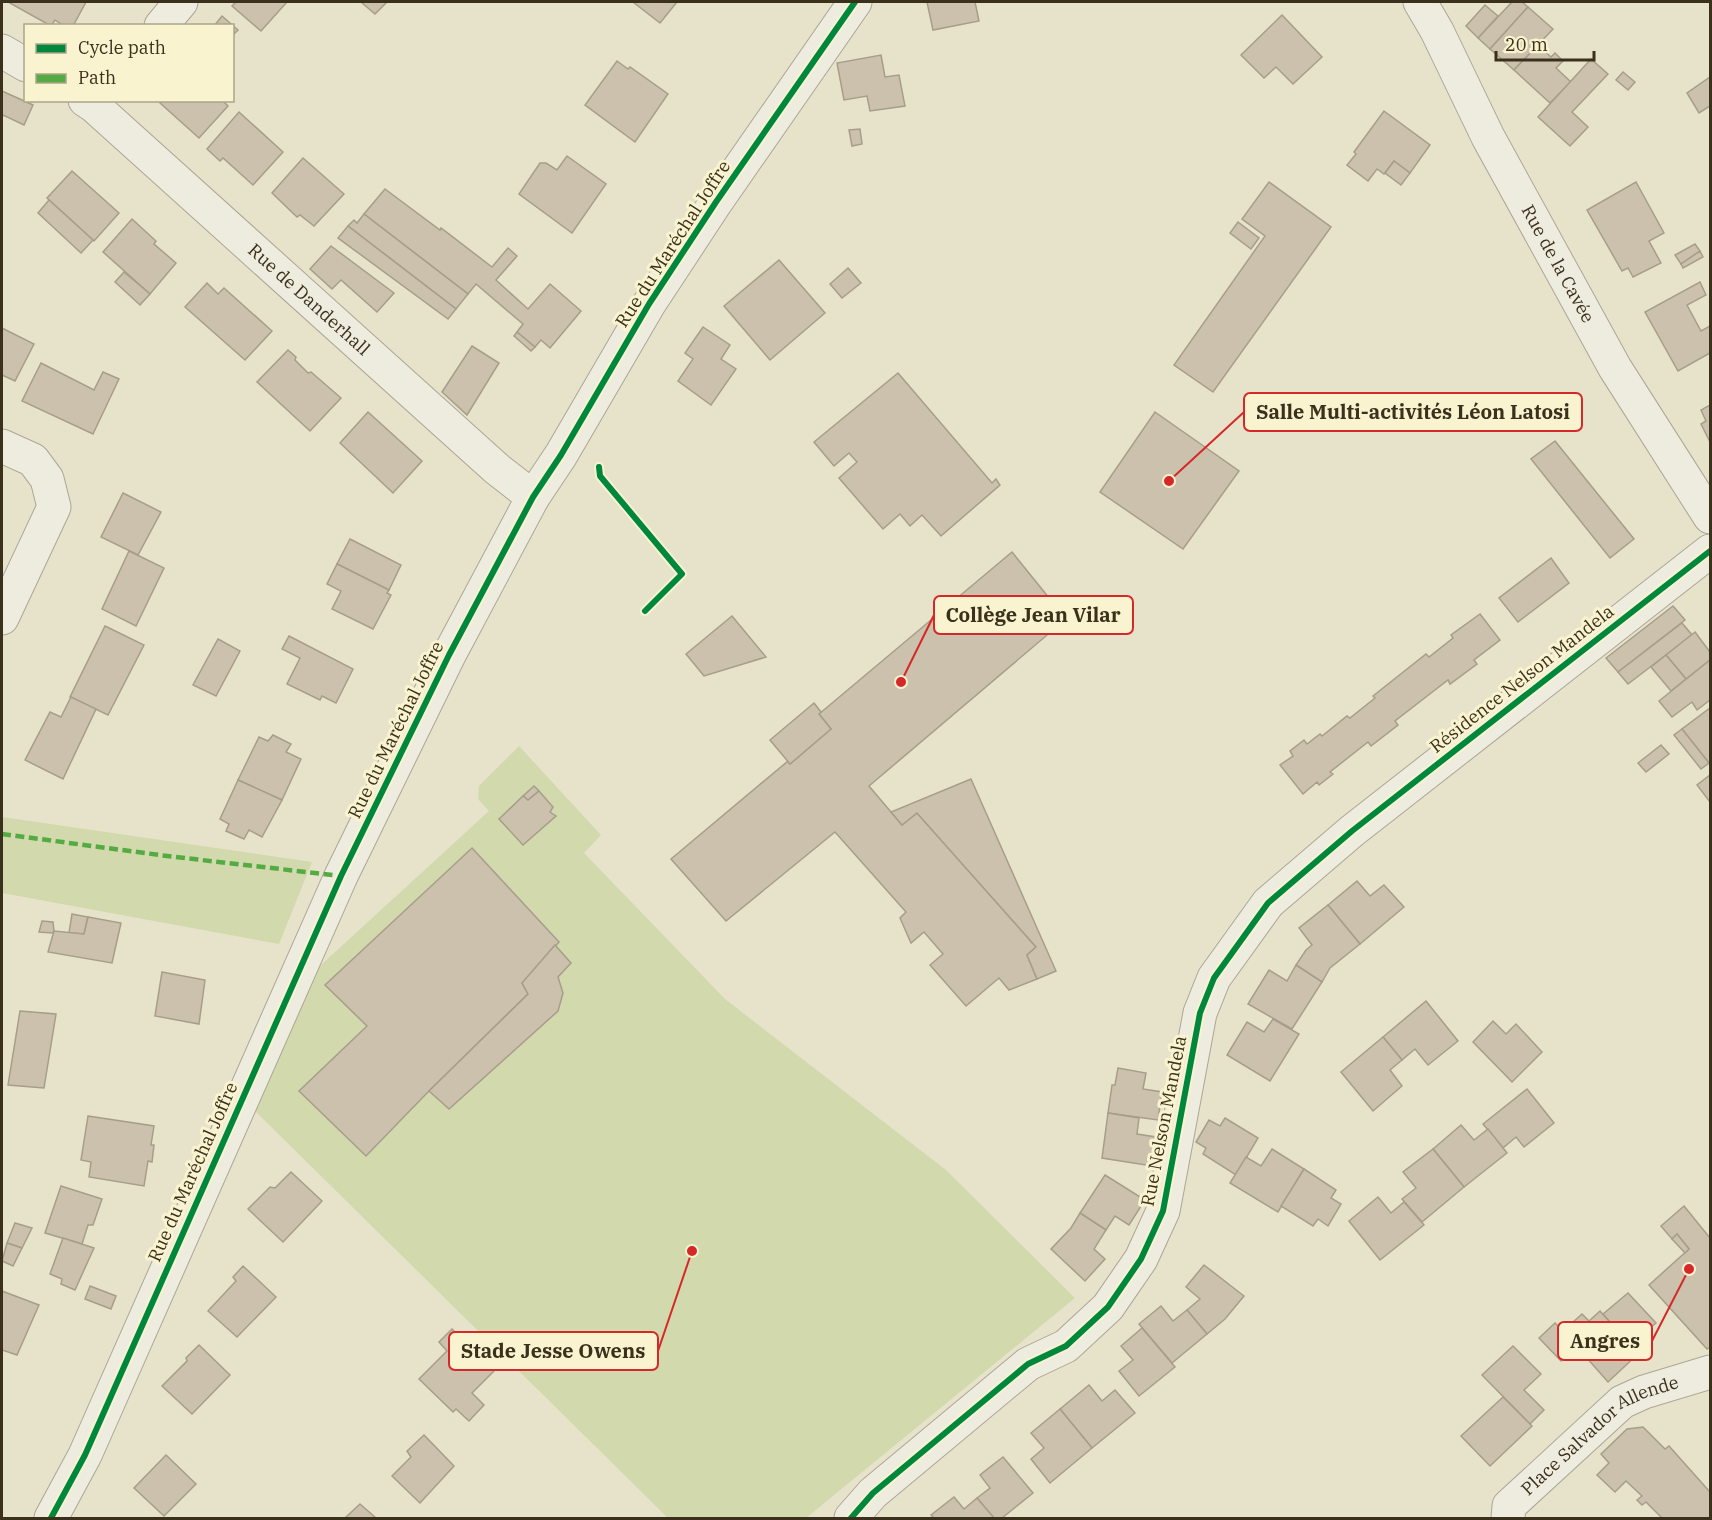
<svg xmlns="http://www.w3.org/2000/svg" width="1712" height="1520" font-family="'IBM Plex Serif',serif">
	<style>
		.green { fill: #d2d9ac }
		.building { fill: #cbc1ac; stroke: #a79e8a; stroke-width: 1.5 }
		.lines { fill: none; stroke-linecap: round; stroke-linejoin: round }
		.minor-casing { stroke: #aca695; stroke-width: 35 }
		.tertiary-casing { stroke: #aca695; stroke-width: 35 }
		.minor { stroke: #eeecde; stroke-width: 33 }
		.tertiary { stroke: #eeecde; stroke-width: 33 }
		.quiet { stroke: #55ab43; stroke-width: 4.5; stroke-dasharray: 9 4.5; stroke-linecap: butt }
		.cycleway-casing { stroke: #f9f3d0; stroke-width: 10 }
		.cycleway { stroke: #00873e; stroke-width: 6 }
		.labels { text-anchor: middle; stroke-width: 6; stroke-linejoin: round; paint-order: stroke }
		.street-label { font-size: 18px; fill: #3b301c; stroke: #f9f3d0 }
		.leader { fill: none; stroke: #d62828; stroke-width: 2 }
		.callout-dot { fill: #d62828; stroke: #f9f3d0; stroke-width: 2 }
		.callout { fill: #f9f3d0; stroke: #d62828; stroke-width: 2 }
		.callout-label { font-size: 20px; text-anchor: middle; font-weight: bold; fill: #3b301c }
	</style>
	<rect width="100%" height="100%" fill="#e7e3cb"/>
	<g class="green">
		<path d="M519,746L601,835L584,853L725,999L946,1170L1075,1298L806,1518H668L254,1110L310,975L489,811L478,799L479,786Z"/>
		<path d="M2,817L312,862L279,944L2,893Z"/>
	</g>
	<g class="building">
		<path d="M8,2H86L73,26H64L55,20L51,26Z"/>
		<path d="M236,2H287L261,31L232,6Z"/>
		<path d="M361,2H387L375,14Z"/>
		<path d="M633,2H677L660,23Z"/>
		<path d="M927,2H975L979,21L933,30Z"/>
		<path d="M1512,2H1522L1528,7L1490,49L1478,38Z"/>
		<path d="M1485,5L1498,16L1478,38L1466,26Z"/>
		<path d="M1528,7L1553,29L1514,70L1490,49Z"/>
		<path d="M1282,15L1322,57L1293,84L1276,67L1264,78L1241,55Z"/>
		<path d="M222,16L238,30L232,36V26H214Z"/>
		<path d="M1538,45L1551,57L1555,53L1563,61L1556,68L1571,82L1550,103L1514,70Z"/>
		<path d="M881,55L885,77L899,75L905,106L870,111L867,96L844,100L837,63Z"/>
		<path d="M1591,59L1608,74L1572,112L1588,127L1570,146L1538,117Z"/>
		<path d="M617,61L628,69L630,67L668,94L635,142L585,105Z"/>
		<path d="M1623,72L1635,82L1628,90L1616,80Z"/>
		<path d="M1710,77V106L1699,113L1687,93Z"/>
		<path d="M2,91L33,105L24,125L3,115L2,118Z"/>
		<path d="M163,100H222L228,106L199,138L160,103Z"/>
		<path d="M1384,111L1430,145L1410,173L1394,161L1384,174L1377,169L1368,181L1347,165L1356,154L1354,152Z"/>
		<path d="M239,112L283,152L253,185L223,158L220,161L207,149Z"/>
		<path d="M860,129L862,144L852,146L849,130Z"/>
		<path d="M567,156L606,184L572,233L519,194L540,163H546L557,170Z"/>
		<path d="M303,158L344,194L314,226L300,215L297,217L272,193Z"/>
		<path d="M1394,161L1410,173L1401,185L1385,173Z"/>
		<path d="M72,171L119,213L94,241L47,198Z"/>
		<path d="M1269,182L1331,227L1213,392L1174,365L1265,236L1242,219Z"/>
		<path d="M1636,182L1664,233L1649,241L1661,263L1633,277L1628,268L1622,271L1587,210Z"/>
		<path d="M385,189L440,230L441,228L492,267L508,248L517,256L496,280L528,309L550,284L581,311L550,348L541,340L535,347L517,332L523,324L476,284L468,294L364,214Z"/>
		<path d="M49,200L93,240L81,253L38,213Z"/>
		<path d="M364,214L468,294L456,309L348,226L354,220L357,223Z"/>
		<path d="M132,219L156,241L154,244L176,263L150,294L103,252Z"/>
		<path d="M1238,222L1259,238L1251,249L1230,233Z"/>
		<path d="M348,226L456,309L448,319L338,238Z"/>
		<path d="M1695,244L1700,251L1681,264L1675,255Z"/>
		<path d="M331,246L394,293L377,312L341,280L332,289L310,269Z"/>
		<path d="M1700,251L1703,257L1683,268L1681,264Z"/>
		<path d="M779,260L825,313L770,360L724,306Z"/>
		<path d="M848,268L861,283L842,298L830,284Z"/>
		<path d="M124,272L150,294L140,305L115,282Z"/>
		<path d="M1700,282L1706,295L1687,305L1701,331L1710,326V353L1678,371L1645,312Z"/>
		<path d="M207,283L218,294L224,288L272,331L245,360L185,307Z"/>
		<path d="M703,327L730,345L721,359L736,369L711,405L678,381L693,359L685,353Z"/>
		<path d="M2,328L34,344L15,381L2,375Z"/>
		<path d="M517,332L535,347L531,351L514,336Z"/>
		<path d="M472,346L499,363L467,415L442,392Z"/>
		<path d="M288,350L296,357L295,360L308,373L311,372L341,398L310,431L257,382Z"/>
		<path d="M41,363L94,390L103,372L119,379L93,434L22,401Z"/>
		<path d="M898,373L992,483L996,479L1000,485L941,536L922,515L910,526L900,514L883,529L839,478L857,462L849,453L834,466L814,442Z"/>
		<path d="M1710,405V442L1701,424L1706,421L1701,410Z"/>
		<path d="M368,412L422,461L393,493L340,443Z"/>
		<path d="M1155,412L1239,471L1183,549L1100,492Z"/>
		<path d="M1555,441L1634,539L1610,558L1531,459Z"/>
		<path d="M123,493L161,512L138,555L101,537Z"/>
		<path d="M350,539L401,565L389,590L337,564Z"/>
		<path d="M129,551L164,568L136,626L102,609Z"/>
		<path d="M1012,552L1066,619L869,786L902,825L917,813L1036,947L1027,955L1037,979L1009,990L999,978L966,1006L930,965L943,954L924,932L911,943L900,918L906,912L835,832L726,921L671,859L788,761L790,764L831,729L819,714Z"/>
		<path d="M1551,558L1569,583L1518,622L1499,598Z"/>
		<path d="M337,564L389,590L387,593L391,595L373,629L332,609L341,591L327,584Z"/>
		<path d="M1673,606L1685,620L1618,672L1606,658Z"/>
		<path d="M1480,614L1500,640L1474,660L1477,664L1450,684L1448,680L1435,690L1395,721L1398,725L1371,746L1368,742L1330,772L1333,774L1319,785L1317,782L1303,794L1280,765L1293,756L1290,751L1304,740L1307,744L1320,734L1322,736L1347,716L1350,718L1375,698L1373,696L1426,654L1429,657L1453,638L1451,635Z"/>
		<path d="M732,616L766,657L704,676L686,654Z"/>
		<path d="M1682,623L1692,635L1628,684L1618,672Z"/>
		<path d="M105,626L144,645L108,715L70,697Z"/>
		<path d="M1695,632L1710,652V660L1686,679L1666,655Z"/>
		<path d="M289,636L353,669L336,703L322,696L320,700L287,684L300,658L282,649Z"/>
		<path d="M218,639L240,651L216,696L193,685Z"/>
		<path d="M1666,655L1686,679L1671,691L1651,667Z"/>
		<path d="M1710,660V700L1697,710L1692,702L1672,717L1659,701Z"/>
		<path d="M71,697L96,709L63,779L25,760L50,712L61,717Z"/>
		<path d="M814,703L821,712L819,714L831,729L790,764L770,740Z"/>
		<path d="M1710,708V762L1709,763L1682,729Z"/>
		<path d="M1682,729L1709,763L1701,769L1674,735Z"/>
		<path d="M273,735L291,744L286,752L301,759L282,800L238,780L259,737L268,741Z"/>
		<path d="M1661,745L1669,754L1646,772L1638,763Z"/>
		<path d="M1710,775V802L1697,785Z"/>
		<path d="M971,779L1056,971L1037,979L1027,955L1036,947L917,813L902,825L891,812Z"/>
		<path d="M238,780L282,800L262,837L249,830L244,839L226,831L229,824L220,819Z"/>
		<path d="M534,786L539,791L528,800L523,796Z"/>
		<path d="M539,791L553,807L550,812L556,816L523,845L499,819L523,796L528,800Z"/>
		<path d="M472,848L559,942L522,983L528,994L429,1091L366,1156L299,1091L367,1026L325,985Z"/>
		<path d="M1357,881L1370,896L1384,885L1404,907L1360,944L1328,905Z"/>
		<path d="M1328,905L1360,944L1330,968L1322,982L1296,965L1306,950L1312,945L1299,928Z"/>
		<path d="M72,914L88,917L84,934L69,933Z"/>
		<path d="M88,917L121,923L112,963L48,952L54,931L84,934Z"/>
		<path d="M42,921L53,922L54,931L52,933L39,932Z"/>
		<path d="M555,945L571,963L558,977L563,993L558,1011L449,1109L429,1091L528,994L522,983Z"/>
		<path d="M1296,965L1322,982L1292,1029L1248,1004L1269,970L1287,981Z"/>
		<path d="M162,972L205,980L199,1024L155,1016Z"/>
		<path d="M1426,1001L1458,1041L1428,1065L1415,1049L1402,1060L1383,1037Z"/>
		<path d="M20,1011L56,1014L44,1088L8,1085Z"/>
		<path d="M1273,1019L1299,1034L1270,1081L1227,1055L1247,1022L1264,1032Z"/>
		<path d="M1493,1021L1506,1034L1516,1024L1542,1052L1512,1082L1473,1042Z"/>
		<path d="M1383,1037L1402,1060L1390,1070L1402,1086L1373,1111L1341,1072Z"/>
		<path d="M1118,1068L1146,1073L1143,1089L1162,1092L1158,1120L1108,1113L1112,1085H1115Z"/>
		<path d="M1527,1089L1554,1123L1524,1147L1516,1137L1503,1148L1483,1124Z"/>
		<path d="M1108,1113L1139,1118L1137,1134L1156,1137L1152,1166L1102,1158Z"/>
		<path d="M88,1116L154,1126L151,1145H154L152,1162L148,1161L144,1186L89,1177L91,1162L81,1160Z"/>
		<path d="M1225,1118L1258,1138L1236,1175L1203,1154L1206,1148L1196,1142L1209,1120L1220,1126Z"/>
		<path d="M1461,1125L1474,1140L1488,1129L1507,1153L1464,1187L1433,1149Z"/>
		<path d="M1272,1149L1304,1169L1278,1212L1230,1183L1246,1157L1261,1166Z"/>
		<path d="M1433,1149L1464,1187L1422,1222L1402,1199L1416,1188L1403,1172Z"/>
		<path d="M1304,1169L1336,1190L1331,1198L1341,1204L1328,1226L1318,1219L1313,1226L1281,1206Z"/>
		<path d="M291,1172L322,1201L283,1242L248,1209L270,1187L275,1188Z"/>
		<path d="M1105,1175L1145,1200L1129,1225L1115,1216L1106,1230L1080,1213Z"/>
		<path d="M61,1186L102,1199L93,1225H88L82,1244L45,1233Z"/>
		<path d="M1378,1197L1391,1213L1404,1202L1424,1225L1380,1260L1349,1221Z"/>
		<path d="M1684,1206L1710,1238V1347L1707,1349L1649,1285L1689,1249L1677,1234L1672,1239L1661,1226Z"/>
		<path d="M1080,1213L1106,1230L1094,1249L1105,1259L1085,1281L1051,1249L1071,1228Z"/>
		<path d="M15,1223L32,1228L22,1248L7,1243Z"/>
		<path d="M1677,1234L1689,1249L1685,1253L1672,1239Z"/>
		<path d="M63,1238L94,1248L75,1290L61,1284L62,1279L50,1274Z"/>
		<path d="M7,1243L22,1248L13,1266L2,1261Z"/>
		<path d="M1204,1265L1244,1296L1225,1319L1207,1334L1187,1310L1200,1299L1186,1287Z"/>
		<path d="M243,1266L276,1297L237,1337L208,1311L236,1281L233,1277Z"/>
		<path d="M90,1286L116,1296L111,1309L85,1299Z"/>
		<path d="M2,1291L39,1305L17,1355L2,1350Z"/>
		<path d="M1628,1293L1656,1323L1630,1345L1603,1314Z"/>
		<path d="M1161,1306L1173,1321L1187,1310L1207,1334L1172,1363L1139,1324Z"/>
		<path d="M1600,1311L1638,1354L1608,1382L1563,1331L1582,1314L1589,1321Z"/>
		<path d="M1555,1323L1577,1346L1561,1361L1539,1338Z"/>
		<path d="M1142,1328L1175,1367L1139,1396L1119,1371L1133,1360L1121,1346Z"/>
		<path d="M452,1329L495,1370L472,1393L484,1405L469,1421L456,1409L453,1412L419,1379L447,1351L439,1342Z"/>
		<path d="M199,1345L230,1375L192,1414L162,1386L187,1361L186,1358Z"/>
		<path d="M1513,1346L1541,1374L1524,1390L1544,1410L1530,1424L1482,1375Z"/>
		<path d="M1089,1385L1102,1401L1115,1390L1135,1413L1092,1448L1060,1409Z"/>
		<path d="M1503,1397L1532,1426L1490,1466L1461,1436Z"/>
		<path d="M1060,1409L1092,1448L1050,1483L1031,1459L1044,1448L1031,1433Z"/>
		<path d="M1643,1427L1665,1449L1669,1446L1710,1492V1518H1662L1646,1502L1642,1505L1637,1500L1642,1496L1626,1481L1615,1492L1597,1475L1609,1463L1601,1454L1627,1429Z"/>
		<path d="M424,1435L454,1466L420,1503L392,1476L411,1457L407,1451Z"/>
		<path d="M166,1455L196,1484L164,1516L134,1488Z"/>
		<path d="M1003,1457L1033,1493L1002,1518H994L977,1498L990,1488L980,1475Z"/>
		<path d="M954,1497L964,1509L977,1498L994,1518H934L931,1515Z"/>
		<path d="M360,1504L376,1518H345Z"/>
	</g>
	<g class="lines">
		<g class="minor-casing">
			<g id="minor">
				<path d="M161,26L181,2"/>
				<path d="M2,51L26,65"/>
				<path id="s1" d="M85,100L94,106L497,469L533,497"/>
				<path d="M2,446L33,460L47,479L54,507L2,618"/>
				<path d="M51,1518L85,1455L341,876L449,655L533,497L561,455L649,304L716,202L855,2"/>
				<path d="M851,1518L873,1493L1028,1364L1066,1346L1108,1307L1141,1259L1163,1211L1200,1013L1214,978L1268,903L1352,831L1710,551"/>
				<path id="s2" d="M1508,1518L1509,1506L1622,1402L1644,1392L1710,1372"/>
			</g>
		</g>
		<g class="tertiary-casing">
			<g id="tertiary">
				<path id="s3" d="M1420,2L1437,31L1488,137L1615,368L1710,517"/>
			</g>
		</g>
		<use href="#minor" class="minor"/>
		<use href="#tertiary" class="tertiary"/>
		<path class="quiet" d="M2,834L167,856L341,876"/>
		<g class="cycleway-casing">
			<g id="cycleway">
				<path d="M599,467L600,476L682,574L645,611"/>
				<path d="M51,1518L85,1455L341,876L449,655L533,497L561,455L649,304L716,202L855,2"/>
				<path d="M851,1518L873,1493L1028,1364L1066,1346L1108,1307L1141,1259L1163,1211L1200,1013L1214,978L1268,903L1352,831L1710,551"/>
			</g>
		</g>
		<use href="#cycleway" class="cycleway"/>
	</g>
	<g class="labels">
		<g class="street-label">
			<text transform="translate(673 244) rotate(-57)" y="6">Rue du Maréchal Joffre</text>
			<text dy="6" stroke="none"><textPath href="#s3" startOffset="296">Rue de la Cavée</textPath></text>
			<text dy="6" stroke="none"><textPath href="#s1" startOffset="300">Rue de Danderhall</textPath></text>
			<text transform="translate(1522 679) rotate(-38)" y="6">Résidence Nelson Mandela</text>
			<text transform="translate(396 730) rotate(-64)" y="6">Rue du Maréchal Joffre</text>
			<text transform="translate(1164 1121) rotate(-79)" y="6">Rue Nelson Mandela</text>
			<text transform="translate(193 1172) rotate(-66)" y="6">Rue du Maréchal Joffre</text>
			<text dy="6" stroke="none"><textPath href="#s2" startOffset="129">Place Salvador Allende</textPath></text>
		</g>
	</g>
	<path class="leader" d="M1169 481L1244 412M901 682L934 615M1689 1269L1652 1341M692 1251L658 1351"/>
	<g class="callout-dot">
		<circle cx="1169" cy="481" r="6"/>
		<circle cx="901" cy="682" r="6"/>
		<circle cx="1689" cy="1269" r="6"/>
		<circle cx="692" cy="1251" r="6"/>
	</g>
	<g class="callout">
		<rect x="1244" y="393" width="338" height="38" rx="6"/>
		<rect x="934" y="596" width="199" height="38" rx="6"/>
		<rect x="1558" y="1322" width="94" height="38" rx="6"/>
		<rect x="449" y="1332" width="209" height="38" rx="6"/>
	</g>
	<g class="callout-label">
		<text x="1413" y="419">Salle Multi-activités Léon Latosi</text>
		<text x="1033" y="622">Collège Jean Vilar</text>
		<text x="1605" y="1348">Angres</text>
		<text x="553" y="1358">Stade Jesse Owens</text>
	</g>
	<rect width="1712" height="1520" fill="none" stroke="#3b301c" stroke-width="6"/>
	<rect x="24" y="24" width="210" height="78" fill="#f9f3d0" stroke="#ada588" stroke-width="1.5"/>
	<rect x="36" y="44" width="30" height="9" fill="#00873e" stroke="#ada588" stroke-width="1.5"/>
	<text x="78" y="54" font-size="18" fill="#3b301c">Cycle path</text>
	<rect x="36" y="74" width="30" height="9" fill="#55ab43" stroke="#ada588" stroke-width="1.5"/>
	<text x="78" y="84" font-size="18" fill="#3b301c">Path</text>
	<path d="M1496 51v9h98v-9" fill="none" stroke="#3b301c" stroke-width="3"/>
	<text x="1505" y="51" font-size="18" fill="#3b301c" stroke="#f9f3d0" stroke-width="4.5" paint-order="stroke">20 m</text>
</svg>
